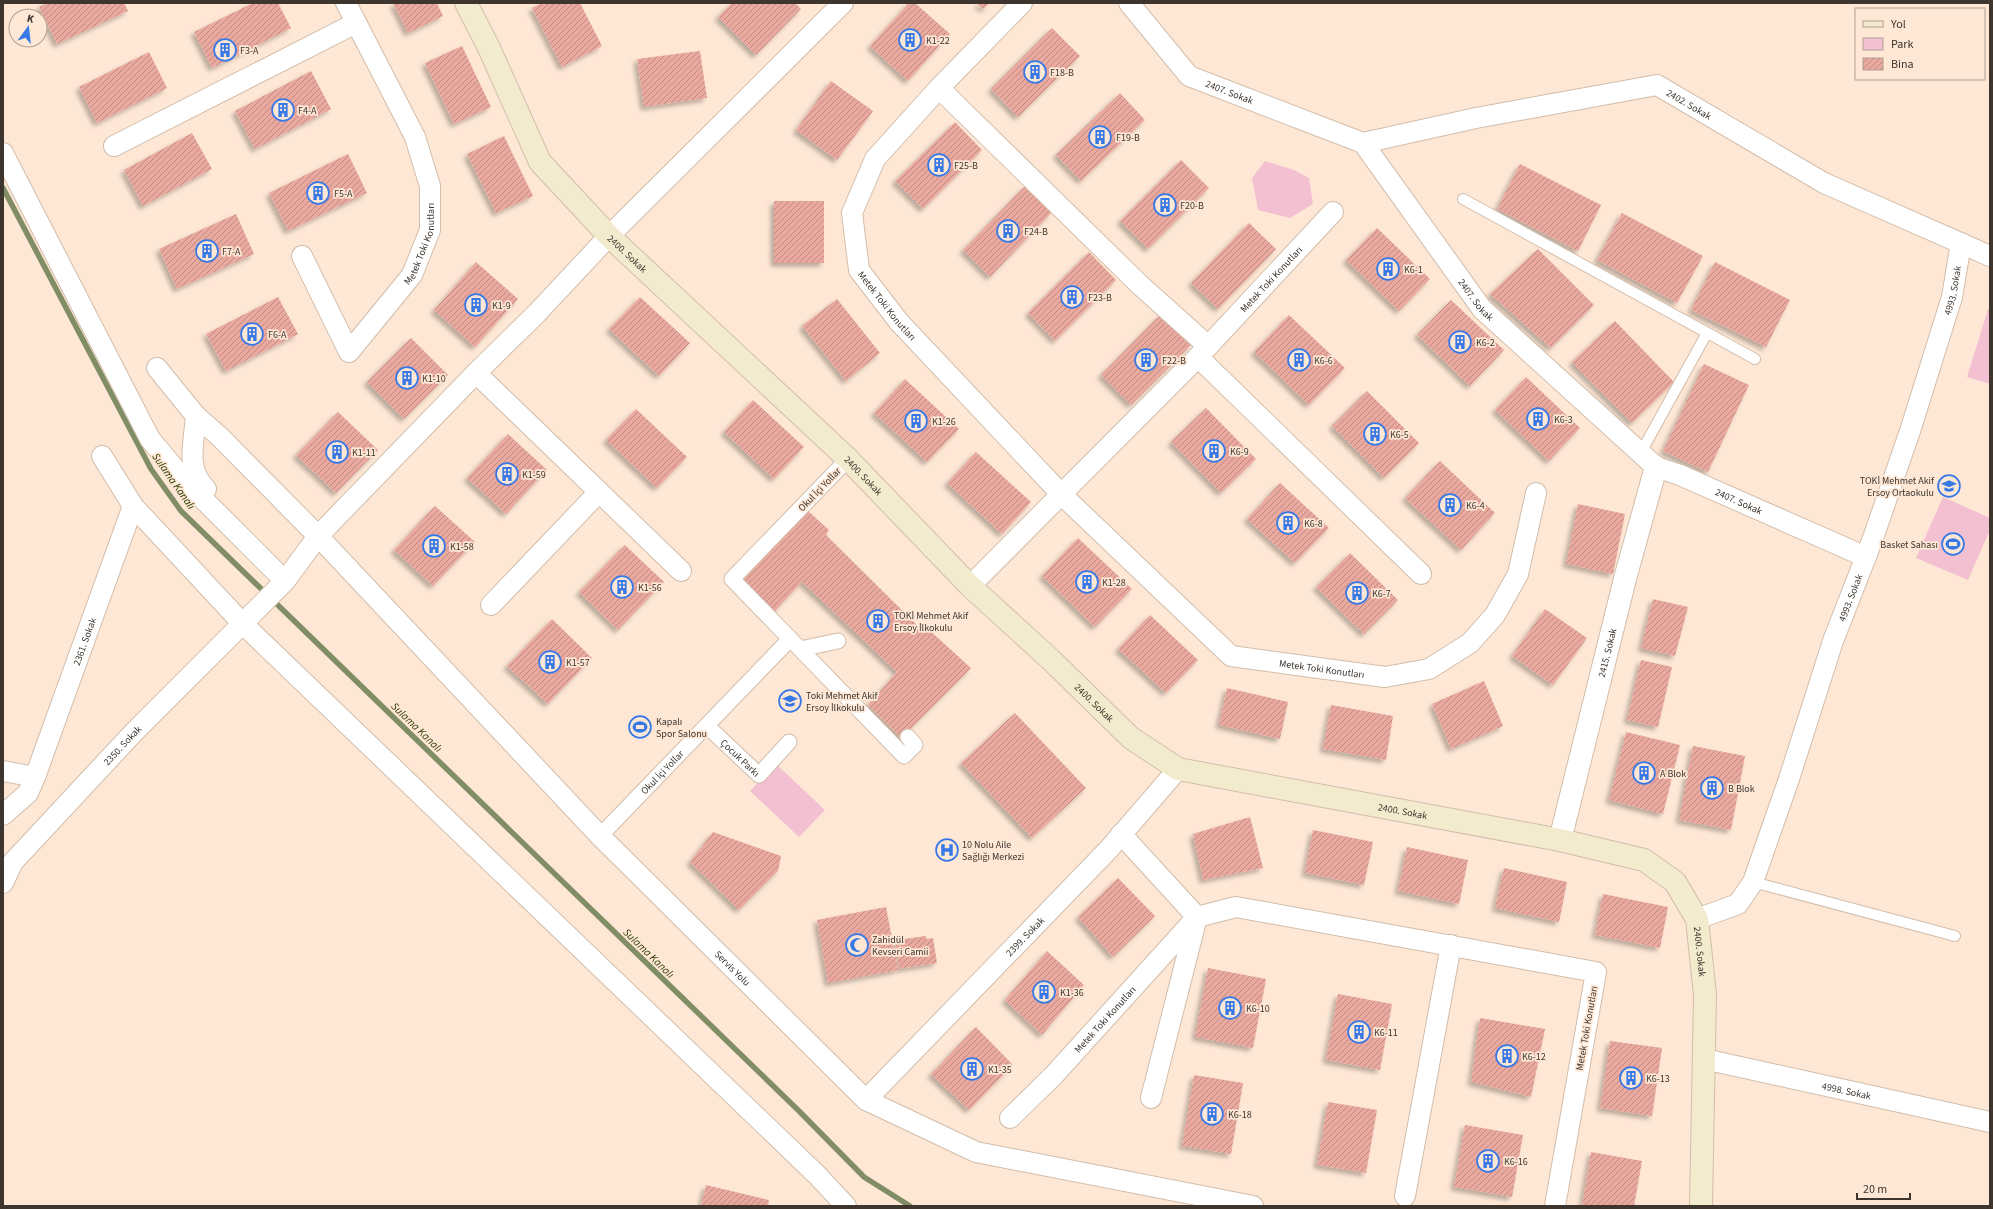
<svg xmlns="http://www.w3.org/2000/svg" width="1993" height="1209" font-family="'Source Sans 3',sans-serif">
	<style>
		.green { fill: #f3c0d1 }
		.lines { fill: none; stroke-linecap: round; stroke-linejoin: round }
		.stream { stroke: #818d65; stroke-width: 5.5 }
		.building { fill: url(#building-hatch); filter: url(#shadow) }
		.service-casing { stroke: #d2bdab; stroke-width: 12 }
		.pedestrian-casing { stroke: #d2bdab; stroke-width: 17 }
		.minor-casing { stroke: #d2bdab; stroke-width: 22 }
		.tertiary-casing { stroke: #d2bdab; stroke-width: 24 }
		.secondary-casing { stroke: #d2bdab; stroke-width: 24 }
		.service { stroke: #fff; stroke-width: 10 }
		.pedestrian { stroke: #fff; stroke-width: 15 }
		.minor { stroke: #fff; stroke-width: 20 }
		.tertiary { stroke: #fff; stroke-width: 22 }
		.secondary { stroke: #f3ebcd; stroke-width: 22 }
		.labels { text-anchor: middle; stroke-width: 3.5; stroke-linejoin: round; paint-order: stroke }
		.poi-label { font-size: 10px; fill: #3d352e; stroke: #fee7d5; text-anchor: start }
		.street-label { font-size: 10px; fill: #3d352e; stroke: #fee7d5 }
		.water-label { font-size: 11px; font-style: italic; fill: #2b3d00; stroke: #fee7d5 }
	</style>
	<defs>
		<pattern id="building-hatch" width="6" height="6" patternUnits="userSpaceOnUse"><rect width="6" height="6" fill="#eaa99f"/><path d="M-1 1l2-2M0 6l6-6M5 7l2-2" fill="none" stroke="#bf8a82"/></pattern>
		<filter id="shadow"><feDropShadow dx="-3.5" dy="3.5" stdDeviation="2" flood-color="#0004"/></filter>
	</defs>
	<rect width="100%" height="100%" fill="#fee7d5"/>
	<g class="green">
		<path d="M1265,161L1294,170L1309,178L1313,204L1290,218L1258,210L1252,178Z"/>
		<path d="M1988,309L1990,310V384L1967,377Z"/>
		<path d="M1943,497L1990,518V530L1968,580L1916,558Z"/>
		<path d="M776,764L825,810L799,837L750,791Z"/>
	</g>
	<g class="lines">
		<path class="stream" d="M3,188L151,469L181,511L799,1111L864,1177L910,1206"/>
	</g>
	<g class="building">
		<path d="M47,3H124L128,11L57,44L39,7Z"/>
		<path d="M253,3H278L291,28L212,68L194,32Z"/>
		<path d="M393,3H437L443,16L408,33Z"/>
		<path d="M542,3H580L602,46L562,67L532,8Z"/>
		<path d="M732,3H795L801,9L756,55L718,17Z"/>
		<path d="M909,3H915L950,34L908,81L870,46Z"/>
		<path d="M977,3H990L983,9Z"/>
		<path d="M1052,28L1080,56L1018,117L991,89Z"/>
		<path d="M462,46L491,107L454,124L425,63Z"/>
		<path d="M700,51L707,98L644,107L637,59Z"/>
		<path d="M149,52L167,88L97,123L79,87Z"/>
		<path d="M311,71L331,109L255,149L235,111Z"/>
		<path d="M831,81L873,111L837,160L796,130Z"/>
		<path d="M1120,93L1145,120L1081,181L1056,155Z"/>
		<path d="M955,122L982,150L923,209L895,181Z"/>
		<path d="M192,133L212,169L143,206L124,170Z"/>
		<path d="M504,136L533,196L496,213L467,154Z"/>
		<path d="M348,154L367,193L288,231L269,193Z"/>
		<path d="M1181,160L1209,188L1148,249L1120,221Z"/>
		<path d="M1520,164L1601,205L1578,251L1497,209Z"/>
		<path d="M1025,186L1052,212L990,277L963,250Z"/>
		<rect x="774" y="201" width="50" height="62"/>
		<path d="M1622,213L1703,256L1677,303L1597,260Z"/>
		<path d="M236,214L254,254L177,289L159,249Z"/>
		<path d="M1249,223L1276,249L1218,309L1191,283Z"/>
		<path d="M1377,228L1430,279L1399,311L1346,260Z"/>
		<path d="M1538,249L1594,305L1551,348L1490,294Z"/>
		<path d="M1089,252L1116,280L1055,341L1028,313Z"/>
		<path d="M476,262L518,299L475,347L434,310Z"/>
		<path d="M1715,262L1790,300L1766,347L1691,310Z"/>
		<path d="M278,297L298,334L226,371L206,334Z"/>
		<path d="M640,297L690,343L659,376L609,329Z"/>
		<path d="M837,299L880,353L846,381L802,326Z"/>
		<path d="M1451,300L1504,350L1470,386L1417,335Z"/>
		<path d="M1160,315L1191,345L1131,405L1101,375Z"/>
		<path d="M1289,315L1345,368L1309,405L1254,352Z"/>
		<path d="M1615,321L1674,382L1632,423L1572,362Z"/>
		<path d="M411,338L448,375L404,419L367,382Z"/>
		<path d="M1704,364L1749,385L1708,472L1663,451Z"/>
		<path d="M1526,377L1580,428L1549,461L1495,410Z"/>
		<path d="M905,379L959,429L927,462L874,413Z"/>
		<path d="M1367,391L1419,443L1384,478L1332,426Z"/>
		<path d="M753,400L804,447L774,479L724,432Z"/>
		<path d="M1206,408L1256,459L1221,493L1171,442Z"/>
		<path d="M636,409L687,457L657,488L606,440Z"/>
		<path d="M338,412L378,450L336,493L296,455Z"/>
		<path d="M508,434L547,470L506,514L467,478Z"/>
		<path d="M976,452L1031,502L1002,534L947,483Z"/>
		<path d="M1440,461L1495,513L1461,550L1405,498Z"/>
		<path d="M1280,483L1329,528L1295,563L1247,519Z"/>
		<path d="M1578,504L1625,514L1613,574L1566,564Z"/>
		<path d="M435,506L475,542L433,586L394,550Z"/>
		<path d="M808,511L829,530L826,535L924,632L928,629L971,668L901,738L868,705L897,672L802,582L772,614L737,578Z"/>
		<path d="M1078,538L1132,589L1095,627L1042,576Z"/>
		<path d="M625,545L664,582L618,630L579,592Z"/>
		<path d="M1350,553L1398,600L1364,634L1316,587Z"/>
		<path d="M1653,599L1688,607L1675,656L1641,648Z"/>
		<path d="M1545,609L1587,638L1553,685L1512,656Z"/>
		<path d="M1150,615L1198,660L1166,693L1118,649Z"/>
		<path d="M552,619L592,658L548,704L507,666Z"/>
		<path d="M1641,660L1672,667L1658,727L1627,720Z"/>
		<path d="M1484,681L1503,726L1451,749L1432,704Z"/>
		<path d="M1227,688L1288,702L1280,739L1219,725Z"/>
		<path d="M1331,705L1393,716L1386,760L1323,749Z"/>
		<path d="M1015,713L1086,788L1032,838L961,763Z"/>
		<path d="M1626,732L1680,745L1663,814L1609,800Z"/>
		<path d="M1693,746L1745,756L1731,830L1679,820Z"/>
		<path d="M1250,817L1263,868L1203,880L1193,834Z"/>
		<path d="M1313,830L1373,842L1364,885L1305,873Z"/>
		<path d="M713,832L781,856L778,871L739,910L690,862Z"/>
		<path d="M1407,847L1468,860L1459,904L1398,891Z"/>
		<path d="M1504,868L1567,882L1559,922L1495,908Z"/>
		<path d="M1118,878L1155,916L1113,957L1078,917Z"/>
		<path d="M1603,894L1668,907L1660,948L1595,935Z"/>
		<path d="M886,907L898,970L828,983L817,920Z"/>
		<path d="M926,936V939L933,938L937,963L899,969L895,943H899L898,940Z"/>
		<path d="M1047,951L1084,985L1042,1035L1005,1000Z"/>
		<path d="M1208,968L1266,979L1253,1048L1195,1037Z"/>
		<path d="M1338,994L1392,1004L1380,1070L1326,1060Z"/>
		<path d="M1480,1018L1545,1029L1531,1097L1471,1082Z"/>
		<path d="M976,1027L1013,1065L969,1110L931,1074Z"/>
		<path d="M1610,1041L1662,1048L1652,1116L1600,1108Z"/>
		<path d="M1194,1075L1243,1083L1231,1154L1182,1146Z"/>
		<path d="M1328,1102L1377,1110L1366,1173L1317,1165Z"/>
		<path d="M1465,1125L1523,1135L1512,1197L1454,1187Z"/>
		<path d="M1591,1152L1642,1161L1634,1206H1582Z"/>
		<path d="M706,1185L769,1200L768,1206H701Z"/>
	</g>
	<g class="lines">
		<g class="service-casing">
			<g id="service">
				<path d="M1463,199L1755,359"/>
				<path d="M1640,454L1707,333"/>
				<path d="M1753,882L1955,936"/>
			</g>
		</g>
		<g class="pedestrian-casing">
			<g id="pedestrian">
				<path d="M848,459L732,579L904,756L915,745L908,737"/>
				<path d="M800,649L838,641"/>
				<path id="s1" d="M707,726L759,775L789,742"/>
				<path id="s2" d="M600,836L790,639"/>
			</g>
		</g>
		<g class="minor-casing">
			<g id="minor">
				<path id="s3" d="M1022,3L939,88L875,159L852,213L859,270L899,322L1062,495L1231,656L1385,677L1429,669L1470,643L1495,615L1518,574L1536,493"/>
				<path id="s4" d="M1129,3L1189,76L1363,143L1482,309L1656,467L1680,475L1866,557"/>
				<path d="M939,88L1140,285L1208,346"/>
				<path id="s5" d="M1363,143L1476,118L1657,85L1824,183L1990,256"/>
				<path d="M114,146L356,23"/>
				<path d="M3,153L150,439L187,483L285,581"/>
				<path id="s6" d="M302,256L349,352L412,275L430,230V186L415,137L346,3"/>
				<path d="M1198,357L1421,574"/>
				<path id="s7" d="M157,368L196,416L219,436L318,536L600,836L866,1100L976,1152L1253,1206"/>
				<path d="M476,373L681,571"/>
				<path d="M196,416C194,443 185,469 206,489"/>
				<path d="M102,456L133,506L243,624L817,1175L846,1206"/>
				<path id="s8" d="M970,586L1198,357L1333,212"/>
				<path d="M491,605L599,492"/>
				<path d="M3,771L35,777"/>
				<path id="s9" d="M3,815L28,793L35,777L133,506"/>
				<path d="M1121,834L1197,917L1151,1098"/>
				<path id="s10" d="M3,883L13,862L134,732L285,581L318,536L476,373L537,313L609,236L843,3"/>
				<path id="s11" d="M1697,919L1738,904L1753,882L1789,779L1833,641L1872,541L1910,431L1952,297L1961,243"/>
				<path id="s12" d="M1704,1059L1990,1122"/>
				<path id="s13" d="M866,1100L1109,849L1178,769"/>
				<path id="s14" d="M1010,1118L1054,1075L1197,917L1236,907L1596,972L1555,1206"/>
				<path d="M1405,1196L1451,945"/>
			</g>
		</g>
		<g class="tertiary-casing">
			<g id="tertiary">
				<path id="s15" d="M1560,840L1626,575L1656,467"/>
			</g>
		</g>
		<g class="secondary-casing">
			<g id="secondary">
				<path id="s16" d="M466,3L489,48L540,162L609,236L848,459L970,586L1050,659L1131,738L1178,769L1560,840L1644,860L1675,882L1697,919L1705,995L1701,1206"/>
			</g>
		</g>
		<use href="#service" class="service"/>
		<use href="#pedestrian" class="pedestrian"/>
		<use href="#minor" class="minor"/>
		<use href="#tertiary" class="tertiary"/>
		<use href="#secondary" class="secondary"/>
	</g>
	<defs>
		<g id="building-ring" transform="scale(1.15)"><circle r="9.5" fill="#fee7d5" stroke="#3778e7" stroke-width="1.5"/><path d="M-4-6H4V6H1V3H-1V6H-4ZM-2.5-4.3h1.7v1.8h-1.7ZM.8-4.3h1.7v1.8H.8ZM-2.5-1h1.7V.8h-1.7ZM.8-1h1.7V.8H.8Z" fill="#3778e7"/></g>
		<g id="school-ring" transform="scale(1.15)"><circle r="9.5" fill="#fee7d5" stroke="#3778e7" stroke-width="1.5"/><path d="M0-5L7-2L0 1L-7-2ZM-4 1L0 2.5L4 1V4Q0 6-4 4Z" fill="#3778e7"/></g>
		<g id="stadium-ring" transform="scale(1.15)"><circle r="9.5" fill="#fee7d5" stroke="#3778e7" stroke-width="1.5"/><path d="M0-5a6.5 5 0 1 0 0 10a6.5 5 0 1 0 0-10ZM-3.5-1.8h7v3.6h-7Z" fill="#3778e7"/></g>
		<g id="hospital-ring" transform="scale(1.15)"><circle r="9.5" fill="#fee7d5" stroke="#3778e7" stroke-width="1.5"/><path d="M-5-5h3v3.5h4V-5h3V5h-3V1.5h-4V5h-3Z" fill="#3778e7"/></g>
		<g id="mosque-ring" transform="scale(1.15)"><circle r="9.5" fill="#fee7d5" stroke="#3778e7" stroke-width="1.5"/><path d="M3.5-4.9A6 6 0 1 0 3.5 4.9A5 5 0 1 1 3.5-4.9Z" fill="#3778e7"/></g>
	</defs>
	<g fill-rule="evenodd">
		<use href="#building-ring" x="910" y="40"/>
		<use href="#building-ring" x="225" y="50"/>
		<use href="#building-ring" x="1035" y="72"/>
		<use href="#building-ring" x="283" y="110"/>
		<use href="#building-ring" x="1100" y="137"/>
		<use href="#building-ring" x="939" y="165"/>
		<use href="#building-ring" x="318" y="193"/>
		<use href="#building-ring" x="1165" y="205"/>
		<use href="#building-ring" x="1008" y="231"/>
		<use href="#building-ring" x="207" y="251"/>
		<use href="#building-ring" x="1388" y="269"/>
		<use href="#building-ring" x="1072" y="297"/>
		<use href="#building-ring" x="476" y="305"/>
		<use href="#building-ring" x="252" y="334"/>
		<use href="#building-ring" x="1460" y="342"/>
		<use href="#building-ring" x="1146" y="360"/>
		<use href="#building-ring" x="1299" y="360"/>
		<use href="#building-ring" x="407" y="378"/>
		<use href="#building-ring" x="1538" y="419"/>
		<use href="#building-ring" x="916" y="421"/>
		<use href="#building-ring" x="1375" y="434"/>
		<use href="#building-ring" x="1214" y="451"/>
		<use href="#building-ring" x="337" y="452"/>
		<use href="#building-ring" x="507" y="474"/>
		<use href="#school-ring" x="1949" y="486"/>
		<use href="#building-ring" x="1450" y="505"/>
		<use href="#building-ring" x="1288" y="523"/>
		<use href="#stadium-ring" x="1953" y="544"/>
		<use href="#building-ring" x="434" y="546"/>
		<use href="#building-ring" x="1087" y="582"/>
		<use href="#building-ring" x="622" y="587"/>
		<use href="#building-ring" x="1357" y="593"/>
		<use href="#building-ring" x="878" y="621"/>
		<use href="#building-ring" x="550" y="662"/>
		<use href="#school-ring" x="790" y="701"/>
		<use href="#stadium-ring" x="640" y="727"/>
		<use href="#building-ring" x="1644" y="773"/>
		<use href="#building-ring" x="1712" y="788"/>
		<use href="#hospital-ring" x="947" y="850"/>
		<use href="#mosque-ring" x="857" y="945"/>
		<use href="#building-ring" x="1044" y="992"/>
		<use href="#building-ring" x="1230" y="1008"/>
		<use href="#building-ring" x="1359" y="1032"/>
		<use href="#building-ring" x="1507" y="1056"/>
		<use href="#building-ring" x="972" y="1069"/>
		<use href="#building-ring" x="1631" y="1078"/>
		<use href="#building-ring" x="1212" y="1114"/>
		<use href="#building-ring" x="1488" y="1161"/>
	</g>
	<g class="labels">
		<g class="poi-label">
			<text x="926" y="44">K1-22</text>
			<text x="240" y="54">F3-A</text>
			<text x="1050" y="76">F18-B</text>
			<text x="298" y="114">F4-A</text>
			<text x="1116" y="141">F19-B</text>
			<text x="954" y="169">F25-B</text>
			<text x="334" y="197">F5-A</text>
			<text x="1180" y="209">F20-B</text>
			<text x="1024" y="235">F24-B</text>
			<text x="222" y="255">F7-A</text>
			<text x="1404" y="273">K6-1</text>
			<text x="1088" y="301">F23-B</text>
			<text x="492" y="309">K1-9</text>
			<text x="268" y="338">F6-A</text>
			<text x="1476" y="346">K6-2</text>
			<text x="1162" y="364">F22-B</text>
			<text x="1314" y="364">K6-6</text>
			<text x="422" y="382">K1-10</text>
			<text x="1554" y="423">K6-3</text>
			<text x="932" y="425">K1-26</text>
			<text x="1390" y="438">K6-5</text>
			<text x="1230" y="455">K6-9</text>
			<text x="352" y="456">K1-11</text>
			<text x="522" y="478">K1-59</text>
			<text x="1934" y="484" text-anchor="end">TOKİ Mehmet Akif<tspan x="1934" dy="12">Ersoy Ortaokulu</tspan></text>
			<text x="1466" y="509">K6-4</text>
			<text x="1304" y="527">K6-8</text>
			<text x="1938" y="548" text-anchor="end">Basket Sahası</text>
			<text x="450" y="550">K1-58</text>
			<text x="1102" y="586">K1-28</text>
			<text x="638" y="591">K1-56</text>
			<text x="1372" y="597">K6-7</text>
			<text x="894" y="619">TOKİ Mehmet Akif<tspan x="894" dy="12">Ersoy İlkokulu</tspan></text>
			<text x="566" y="666">K1-57</text>
			<text x="806" y="699">Toki Mehmet Akif<tspan x="806" dy="12">Ersoy İlkokulu</tspan></text>
			<text x="656" y="725">Kapalı<tspan x="656" dy="12">Spor Salonu</tspan></text>
			<text x="1660" y="777">A Blok</text>
			<text x="1728" y="792">B Blok</text>
			<text x="962" y="848">10 Nolu Aile<tspan x="962" dy="12">Sağlığı Merkezi</tspan></text>
			<text x="872" y="943">Zahidül<tspan x="872" dy="12">Kevseri Camii</tspan></text>
			<text x="1060" y="996">K1-36</text>
			<text x="1246" y="1012">K6-10</text>
			<text x="1374" y="1036">K6-11</text>
			<text x="1522" y="1060">K6-12</text>
			<text x="988" y="1073">K1-35</text>
			<text x="1646" y="1082">K6-13</text>
			<text x="1228" y="1118">K6-18</text>
			<text x="1504" y="1165">K6-16</text>
		</g>
		<g class="street-label">
			<text dy="4" stroke="none"><textPath href="#s4" startOffset="138">2407. Sokak</textPath></text>
			<text dy="4" stroke="none"><textPath href="#s5" startOffset="337">2402. Sokak</textPath></text>
			<text dy="4" stroke="none"><textPath href="#s6" startOffset="239">Metek Toki Konutları</textPath></text>
			<text dy="4" stroke="none"><textPath href="#s16" startOffset="302">2400. Sokak</textPath></text>
			<text dy="4" stroke="none"><textPath href="#s8" startOffset="430">Metek Toki Konutları</textPath></text>
			<text dy="4" stroke="none"><textPath href="#s11" startOffset="695">4993. Sokak</textPath></text>
			<text dy="4" stroke="none"><textPath href="#s4" startOffset="474">2407. Sokak</textPath></text>
			<text dy="4" stroke="none"><textPath href="#s3" startOffset="376">Metek Toki Konutları</textPath></text>
			<text dy="4" stroke="none"><textPath href="#s16" startOffset="626">2400. Sokak</textPath></text>
			<text transform="translate(819 489) rotate(-46)" y="4">Okul İçi Yollar</text>
			<text dy="4" stroke="none"><textPath href="#s4" startOffset="810">2407. Sokak</textPath></text>
			<text dy="4" stroke="none"><textPath href="#s11" startOffset="371">4993. Sokak</textPath></text>
			<text dy="4" stroke="none"><textPath href="#s9" startOffset="195">2361. Sokak</textPath></text>
			<text dy="4" stroke="none"><textPath href="#s15" startOffset="193">2415. Sokak</textPath></text>
			<text dy="4" stroke="none"><textPath href="#s3" startOffset="959">Metek Toki Konutları</textPath></text>
			<text dy="4" stroke="none"><textPath href="#s16" startOffset="950">2400. Sokak</textPath></text>
			<text dy="4" stroke="none"><textPath href="#s10" startOffset="183">2350. Sokak</textPath></text>
			<text dy="4" stroke="none"><textPath href="#s1" startOffset="46">Çocuk Parkı</textPath></text>
			<text dy="4" stroke="none"><textPath href="#s2" startOffset="89">Okul İçi Yollar</textPath></text>
			<text dy="4" stroke="none"><textPath href="#s16" startOffset="1286">2400. Sokak</textPath></text>
			<text dy="4" stroke="none"><textPath href="#s13" startOffset="228">2399. Sokak</textPath></text>
			<text dy="4" stroke="none"><textPath href="#s16" startOffset="1646">2400. Sokak</textPath></text>
			<text dy="4" stroke="none"><textPath href="#s7" startOffset="832">Servis Yolu</textPath></text>
			<text dy="4" stroke="none"><textPath href="#s14" startOffset="137">Metek Toki Konutları</textPath></text>
			<text transform="translate(1586 1028) rotate(-80)" y="4">Metek Toki Konutları</text>
			<text dy="4" stroke="none"><textPath href="#s12" startOffset="146">4998. Sokak</textPath></text>
		</g>
		<g class="water-label">
			<text transform="translate(174 481) rotate(55)" y="4">Sulama Kanalı</text>
			<text transform="translate(417 727) rotate(44)" y="4">Sulama Kanalı</text>
			<text transform="translate(649 953) rotate(44)" y="4">Sulama Kanalı</text>
		</g>
	</g>
	<rect width="1993" height="1209" fill="none" stroke="#3d352e" stroke-width="8"/>
	<rect x="1855" y="8" width="130" height="72" fill="#fee7d5" stroke="#b1a092"/>
	<rect x="1863" y="21" width="20" height="6" fill="#f3ebcd" stroke="#b1a092"/>
	<text x="1891" y="28" font-size="12" fill="#3d352e">Yol</text>
	<rect x="1863" y="38" width="20" height="12" fill="#f3c0d1" stroke="#b1a092"/>
	<text x="1891" y="48" font-size="12" fill="#3d352e">Park</text>
	<rect x="1863" y="58" width="20" height="12" fill="url(#building-hatch)" stroke="#b1a092"/>
	<text x="1891" y="68" font-size="12" fill="#3d352e">Bina</text>
	<g transform="translate(28 28) rotate(15)"><circle r="19" fill="#fee7d5" stroke="#b1a092"/>
	<path d="M0-3L7 15L0 10L-7 15Z" fill="#3778e7"/>
	<text y="-6" font-size="11" font-weight="bold" text-anchor="middle" fill="#3d352e">K</text>
	</g>
	<path d="M1857 1193v6h53v-6" fill="none" stroke="#3d352e" stroke-width="2"/>
	<text x="1863" y="1193" font-size="12" fill="#3d352e" stroke="#fee7d5" stroke-width="3" paint-order="stroke">20 m</text>
</svg>
